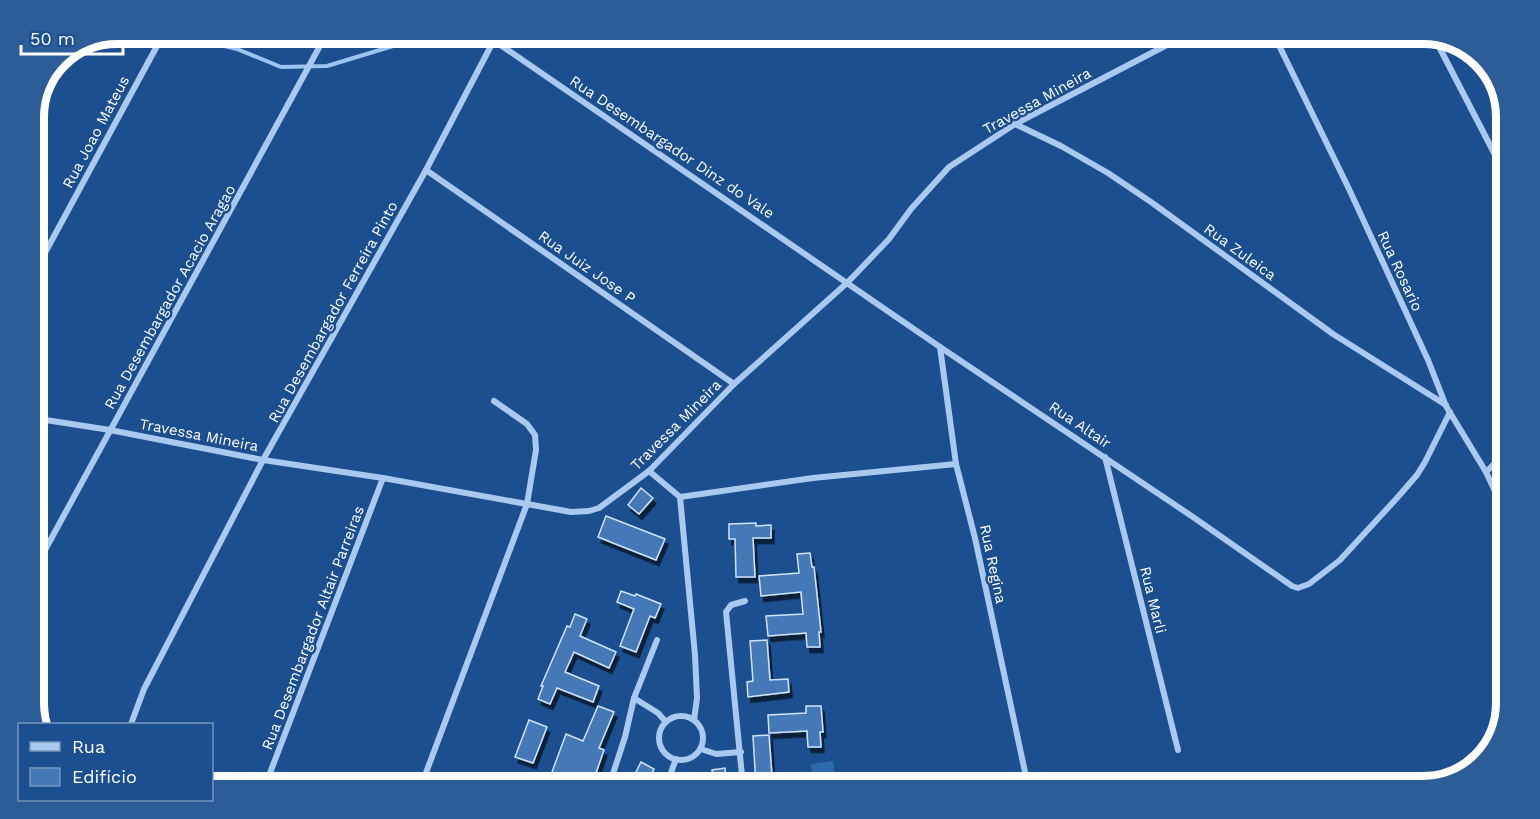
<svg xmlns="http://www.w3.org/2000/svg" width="1540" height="819" font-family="'Work Sans',sans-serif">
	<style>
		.green { fill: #2e69ad }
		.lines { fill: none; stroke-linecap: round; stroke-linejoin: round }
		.stream { stroke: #9cc4f0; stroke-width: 4 }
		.building { fill: #4478b7; stroke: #cfe3fa; stroke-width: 1.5; filter: url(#shadow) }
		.minor { stroke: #a9c9ee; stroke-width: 6 }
		.labels { text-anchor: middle; stroke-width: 5; stroke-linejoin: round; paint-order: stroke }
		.street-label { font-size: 15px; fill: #fff; stroke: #1b4f8f }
		.rim { fill: none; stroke: #fff; stroke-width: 8 }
	</style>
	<defs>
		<filter id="shadow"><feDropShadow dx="3" dy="5.5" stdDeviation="0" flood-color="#0009"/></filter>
	</defs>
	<rect width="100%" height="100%" fill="#1b4f8f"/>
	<path class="green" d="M833,761L836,786H813L811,764Z"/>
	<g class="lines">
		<path class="stream" d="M170,33L237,49L281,67L327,66L436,33"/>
	</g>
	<g class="building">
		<path d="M641,488L653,498L639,514L628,505Z"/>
		<path d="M606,516L665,539L656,560L598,537Z"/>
		<path d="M756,523V526L771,525V538H753L755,577H736L735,539H729V524Z"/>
		<path d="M810,553L812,567H814L821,632H819L820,647H807L806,633L768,636L766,616L803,614L801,592L761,596L759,576L799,573L797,554Z"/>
		<path d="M621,591L635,596L636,594L661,604L655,618L650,616L636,652L620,646L634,609L617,602Z"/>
		<path d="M575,614L587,619L580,636L616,652L609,668L574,652L565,672L599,686L593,702L557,688L550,704L538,699L543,686H541L567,626L570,627Z"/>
		<path d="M767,640L770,680L788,679L789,692L748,697L747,682L753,681L750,641Z"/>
		<path d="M598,706L614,712L599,748L604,750L596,773L590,786H566L568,779L552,772L566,734L583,741Z"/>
		<path d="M806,706H821L823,732H820L821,747H808L807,731L769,733L768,715L806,713Z"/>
		<path d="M529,720L547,727L533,763L515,757Z"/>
		<path d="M769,735L772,776L790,775L791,786H756L753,736Z"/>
		<path d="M641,762L654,769L645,786H629Z"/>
		<path d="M725,768L727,786H714L712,770Z"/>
	</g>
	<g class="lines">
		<g class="minor">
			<path d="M483,33L940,347L1193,517L1292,586L1298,588L1309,584L1340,560L1397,498L1417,475L1425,462L1450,412"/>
			<path d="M1273,33L1349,189L1428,360L1446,406L1486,472L1507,517"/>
			<path d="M1433,35L1507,178"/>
			<path d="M1015,124L1061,146L1108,173L1151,202L1333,334L1446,405"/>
			<path d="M33,128L56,77"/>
			<path d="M426,170L734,384"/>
			<path d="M33,275L164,33"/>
			<path d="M940,347L956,464L975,538L1028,786"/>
			<path d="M33,418L110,430L263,460L383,478L571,512L589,511L599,508L649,471L734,384L848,282L889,239L911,209L949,167L1015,124L1190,33"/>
			<path d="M1105,457L1178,750"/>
			<path d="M649,471L680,497L695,655L697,698L694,720"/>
			<path d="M1486,472L1507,451"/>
			<path d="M680,497L813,478L956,464"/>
			<path d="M33,572L327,33"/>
			<path d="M634,698L658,713L666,722"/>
			<circle cx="681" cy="738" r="22"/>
			<path d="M131,724L144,689L263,460L426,170L494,40"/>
			<path d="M701,749L716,754L741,752"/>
			<path d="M265,786L383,478"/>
			<path d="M421,786L527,504L536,450L535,435L527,424L494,401"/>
			<path d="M609,786L625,737L634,698L657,640"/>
			<path d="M666,786L676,759"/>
			<path d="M743,786L726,612L731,605L745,601"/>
		</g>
	</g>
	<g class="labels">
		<g class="street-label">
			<text transform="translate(1037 101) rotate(-29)" y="5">Travessa Mineira</text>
			<text transform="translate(96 132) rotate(-62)" y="5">Rua Joao Mateus</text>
			<text transform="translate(672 147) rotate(34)" y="5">Rua Desembargador Dinz do Vale</text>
			<text transform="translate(1240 252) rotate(36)" y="5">Rua Zuleica</text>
			<text transform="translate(587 267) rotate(35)" y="5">Rua Juiz Jose P</text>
			<text transform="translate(1400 271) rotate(65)" y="5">Rua Rosario</text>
			<text transform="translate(170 297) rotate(-61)" y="5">Rua Desembargador Acacio Aragao</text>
			<text transform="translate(333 312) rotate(-61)" y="5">Rua Desembargador Ferreira Pinto</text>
			<text transform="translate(676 425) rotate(-45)" y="5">Travessa Mineira</text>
			<text transform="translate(1080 425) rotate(34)" y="5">Rua Altair</text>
			<text transform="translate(199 435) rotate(11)" y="5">Travessa Mineira</text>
			<text transform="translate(993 564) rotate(78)" y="5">Rua Regina</text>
			<text transform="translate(1153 600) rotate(76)" y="5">Rua Marli</text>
			<text transform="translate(313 628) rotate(-69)" y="5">Rua Desembargador Altair Parreiras</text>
		</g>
	</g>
	<path d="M0 0H1540V819H0ZM117 44H1423A73 73 0 0 1 1496 117V703A73 73 0 0 1 1423 776H117A73 73 0 0 1 44 703V117A73 73 0 0 1 117 44Z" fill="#2d5d98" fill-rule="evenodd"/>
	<path class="rim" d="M117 44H1423A73 73 0 0 1 1496 117V703A73 73 0 0 1 1423 776H117A73 73 0 0 1 44 703V117A73 73 0 0 1 117 44Z"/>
	<rect x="18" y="723" width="195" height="78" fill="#1b4f8f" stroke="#7695bc" stroke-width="1.5"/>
	<rect x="30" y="742" width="30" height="9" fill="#a9c9ee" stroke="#7695bc" stroke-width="1.5"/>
	<text x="72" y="753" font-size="18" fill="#ffffff">Rua</text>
	<rect x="30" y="768" width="30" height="18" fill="#4478b7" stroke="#7695bc" stroke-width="1.5"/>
	<text x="72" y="783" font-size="18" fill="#ffffff">Edifício</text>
	<path d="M21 45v9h102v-9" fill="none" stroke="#ffffff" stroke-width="3"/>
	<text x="30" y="45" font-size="18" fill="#ffffff" stroke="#1b4f8f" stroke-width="4.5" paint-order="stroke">50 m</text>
</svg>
